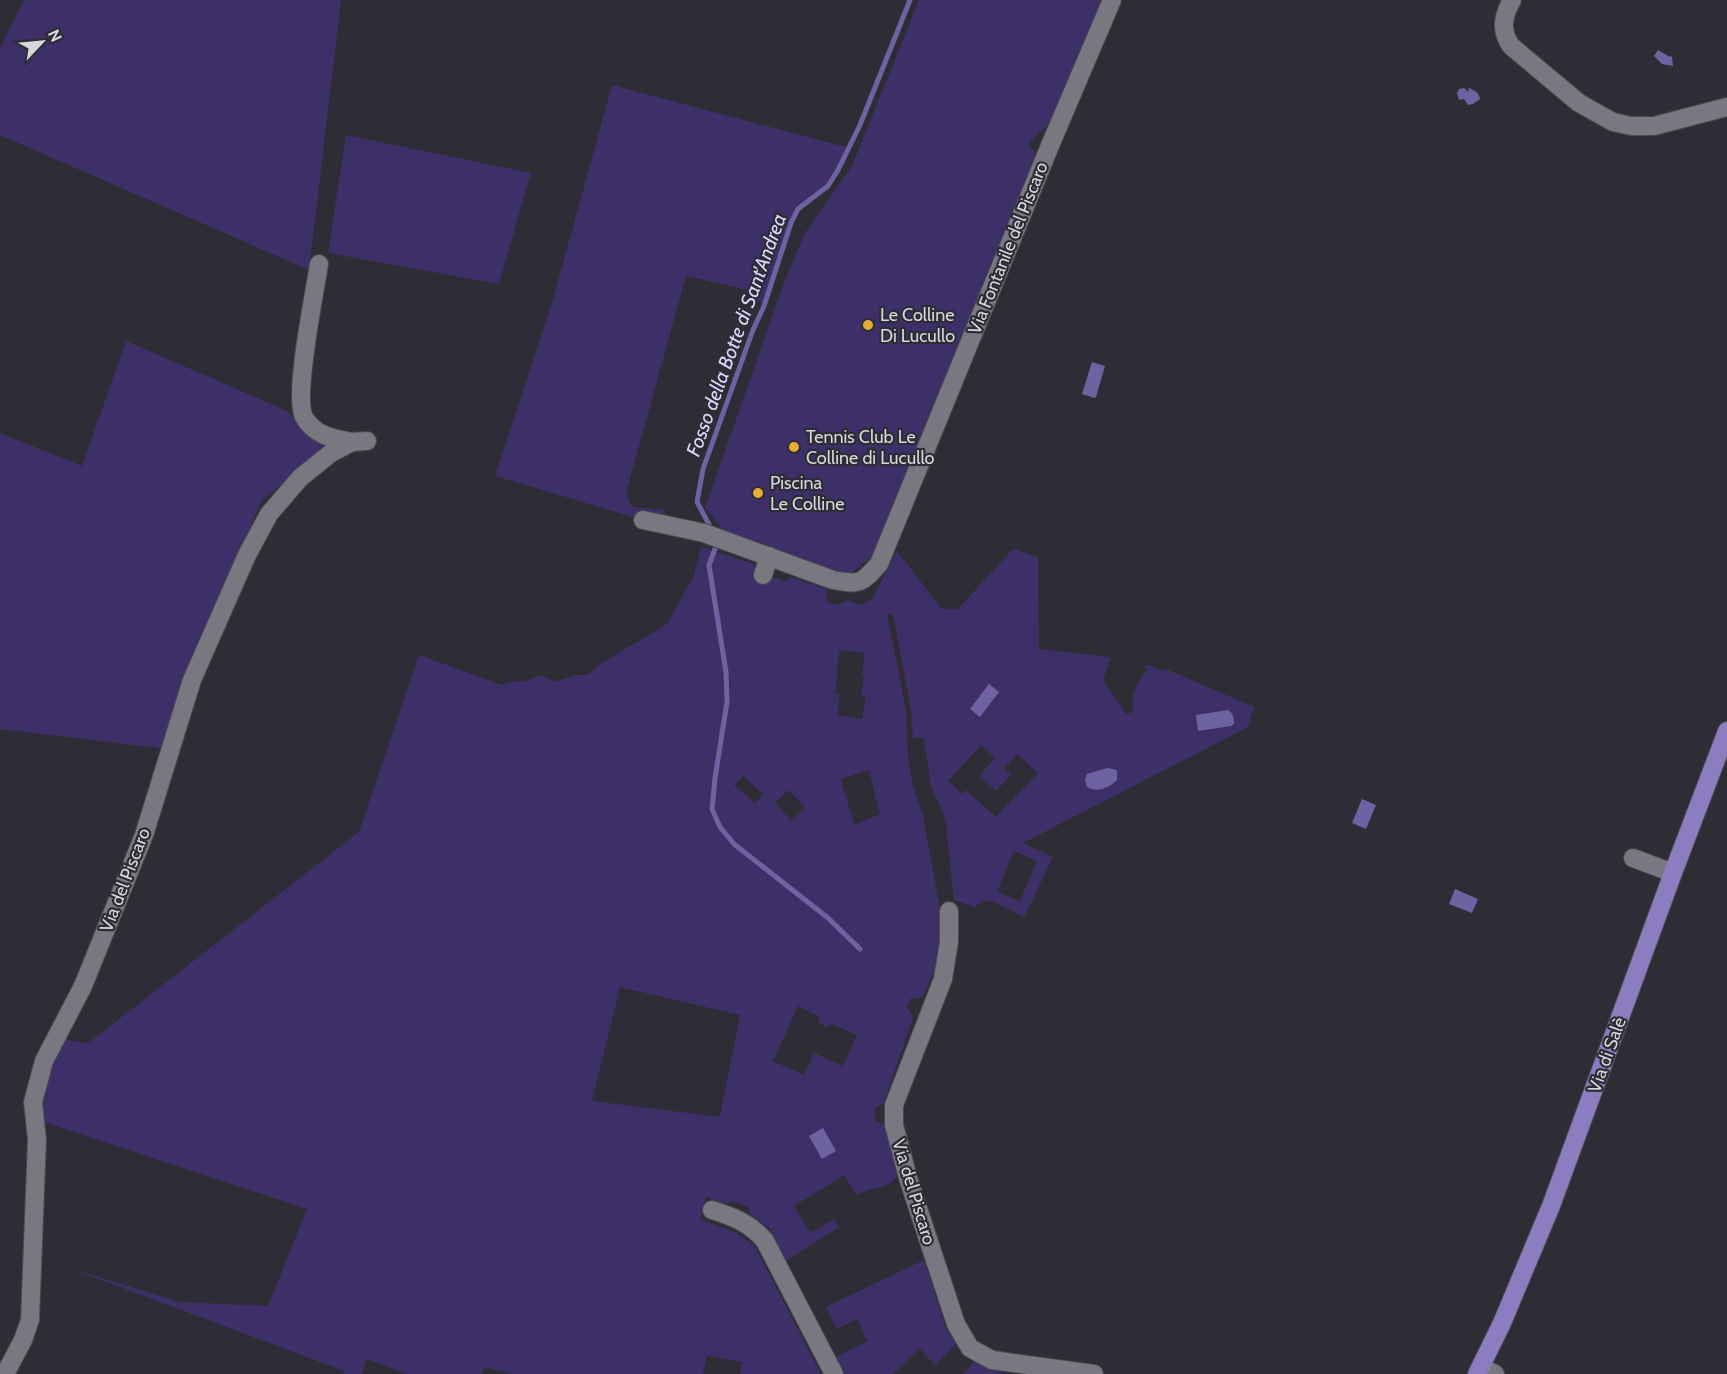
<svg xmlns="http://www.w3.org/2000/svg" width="1727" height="1374" font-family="Cabin,sans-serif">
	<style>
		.green { fill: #3d3068; fill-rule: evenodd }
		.water { fill: #6e62a2 }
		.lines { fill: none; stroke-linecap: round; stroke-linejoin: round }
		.stream { stroke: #6e62a2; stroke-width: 5 }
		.minor-casing { stroke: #49484e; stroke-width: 20 }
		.major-casing { stroke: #49484e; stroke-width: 20 }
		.minor { stroke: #797881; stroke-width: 18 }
		.major { stroke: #8b7dc0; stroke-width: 18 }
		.poi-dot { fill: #e5ad36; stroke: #2e2d35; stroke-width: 2 }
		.labels { text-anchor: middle; stroke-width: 4.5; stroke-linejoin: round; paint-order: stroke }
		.street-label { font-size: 18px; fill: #d6d6db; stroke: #2e2d35 }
		.poi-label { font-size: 18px; fill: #d6d6db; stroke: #2e2d35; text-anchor: start }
		.water-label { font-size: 20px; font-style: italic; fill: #dbd6fb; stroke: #2e2d35 }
	</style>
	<rect width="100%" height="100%" fill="#2e2d35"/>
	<g class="green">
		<path d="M24,0H341L309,270L0,135V49Z"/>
		<path d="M919,0H1102L1053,119L1028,144L1038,155L873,556L848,575L766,545L728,535L705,508L785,280L805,233L852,166Z"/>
		<path d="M612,85L849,148L828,186L798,209L785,241L764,304L746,298L748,290L686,276L626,493L632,507L664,510L672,527L643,520L495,476L552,303Z"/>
		<path d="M346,135L531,173L499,284L328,253Z"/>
		<path d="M126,341L287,411L311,438L323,444V451L261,501L160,748L0,729V433L82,466Z"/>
		<path d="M701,547L754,564L755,572L786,581L790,577L826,589L827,603L839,605L847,600L860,605L872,599L897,551L941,608L957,610L1013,549L1038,557L1039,649L1111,657L1103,680L1126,714L1134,712C1130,698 1136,681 1147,671L1144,666L1149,665L1161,671L1166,669L1254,707L1248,727L1023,843L1053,857L1024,917L996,903L983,900L975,907L954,900L946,824L943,812L931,786L924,738H913L911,710L893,614H887L906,711L908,758L913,786L923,816L940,909L939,953L936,967L924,994L920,998H911L906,1008L910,1011L913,1018L883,1104L875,1108V1121L879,1122L886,1126L898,1173C893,1190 870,1186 857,1195L844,1175L794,1206L810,1233L834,1219L839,1227L786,1261L769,1228L750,1214L748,1207L733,1201L726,1204L706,1197L700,1219L734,1232L754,1245L821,1374H740L742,1362L707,1356L703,1374H513L485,1367L482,1374H407L367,1359L362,1374H343L344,1371L67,1267L179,1302L268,1306L307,1209L41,1121L48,1075L64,1039L87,1044L359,832L419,655L502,685L509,682L526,681L541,675L554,682L576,675H588L597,666L667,624L694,575ZM840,650L865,653L862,675L864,676L861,696L866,698L862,719L837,715L840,695L835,693L838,672H836ZM981,745L995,758L979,776L996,791L1011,775L1004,768L1017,754L1038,773L996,817L966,790L962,794L948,781ZM869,770L880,814L854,825L841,779ZM743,776L763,794L755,803L734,785ZM789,790L805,808L791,821L775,802ZM1014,851L1037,861L1020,901L997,892ZM620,987L740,1015L720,1117L592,1101ZM798,1006L820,1017L818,1023L827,1027L832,1024L857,1035L843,1066L814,1053L804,1075L773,1061Z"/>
		<path d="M924,1260L946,1328L956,1344L935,1365L919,1348L893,1374H845L836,1357L868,1341L857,1319L837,1329L826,1307Z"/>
		<path d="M975,1361L1002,1371L1001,1374H963Z"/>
	</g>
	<g class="water">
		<path d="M1658,50L1670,57L1672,56L1673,66L1662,64L1654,56Z"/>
		<path d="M1464,88L1468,92L1469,88C1474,90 1480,93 1480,99L1473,104L1468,105L1464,99L1459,100L1457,93L1459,89Z"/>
		<path d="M1092,362L1105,366L1096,397L1094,398L1082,394Z"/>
		<path d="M989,684L999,692L980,717L970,709Z"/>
		<path d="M1228,710C1234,714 1234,718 1234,724L1231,726L1198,731L1196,715Z"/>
		<path d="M1107,768L1117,770V780C1109,788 1097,793 1087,787L1085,779L1087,774Z"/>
		<path d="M1362,799L1376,805L1366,829L1352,823Z"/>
		<path d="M1455,889L1478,899L1472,913L1449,904Z"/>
		<path d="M823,1128L836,1151L822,1159L809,1136Z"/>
	</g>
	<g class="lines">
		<g class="stream">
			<path d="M712,530L697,502L703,469L753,330L764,306L791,223L798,209L828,186L838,170L860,125L910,0"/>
			<path d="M715,549L709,565L726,672L727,702L715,778L712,809L720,827L734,844L828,918L860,949"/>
		</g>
		<g class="minor-casing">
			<g id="minor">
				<path d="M1512,0C1503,16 1500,30 1511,46L1579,103L1613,122L1631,126H1654L1727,107"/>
				<path d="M319,264C315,292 293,396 304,417C314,435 333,439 352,442"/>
				<path d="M643,520L704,533L833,580C860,585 861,584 879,564L1049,148L1112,0"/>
				<path d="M763,575L769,556"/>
				<path d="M1633,858L1673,873"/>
				<path d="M949,911V942L943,979L894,1105V1125L909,1181L956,1324L970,1348L992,1360L1094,1374"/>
				<path d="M712,1210C734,1217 750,1223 765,1241L834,1374"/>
				<path d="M1481,1367L1495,1374"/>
				<path d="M5,1374L23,1340L30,1320L37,1140L33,1102L44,1061L83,986L144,835L192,680L247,555L269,514L300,478L331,453L352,442L367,441"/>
			</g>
		</g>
		<g class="major-casing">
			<path id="major" d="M1477,1374L1502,1323L1551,1206L1673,873L1727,731"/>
		</g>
		<use href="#minor" class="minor"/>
		<use href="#major" class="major"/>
	</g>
	<g class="poi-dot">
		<circle cx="868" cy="325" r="6"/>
		<circle cx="794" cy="447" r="6"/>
		<circle cx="758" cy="493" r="6"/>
	</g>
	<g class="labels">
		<g class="street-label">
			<text transform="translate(1008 248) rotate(-68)" y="6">Via Fontanile del Piscaro</text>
			<text transform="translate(125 880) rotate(-69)" y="6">Via del Piscaro</text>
			<text transform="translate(1607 1055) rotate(-70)" y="6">Via di Salè</text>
			<text transform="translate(914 1192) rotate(73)" y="6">Via del Piscaro</text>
		</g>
		<g class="poi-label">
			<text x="880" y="321">Le Colline<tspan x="880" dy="21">Di Lucullo</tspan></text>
			<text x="806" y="443">Tennis Club Le<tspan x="806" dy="21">Colline di Lucullo</tspan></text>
			<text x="770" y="489">Piscina<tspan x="770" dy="21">Le Colline</tspan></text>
		</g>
		<g class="water-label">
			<text transform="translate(736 335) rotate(-70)" y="7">Fosso della Botte di Sant'Andrea</text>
		</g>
	</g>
	<g transform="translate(42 42) rotate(64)" stroke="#2e2d35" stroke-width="4.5" paint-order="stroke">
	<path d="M0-4.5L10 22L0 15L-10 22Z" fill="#d6d6db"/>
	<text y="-9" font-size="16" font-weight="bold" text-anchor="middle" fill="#d6d6db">N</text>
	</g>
</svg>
